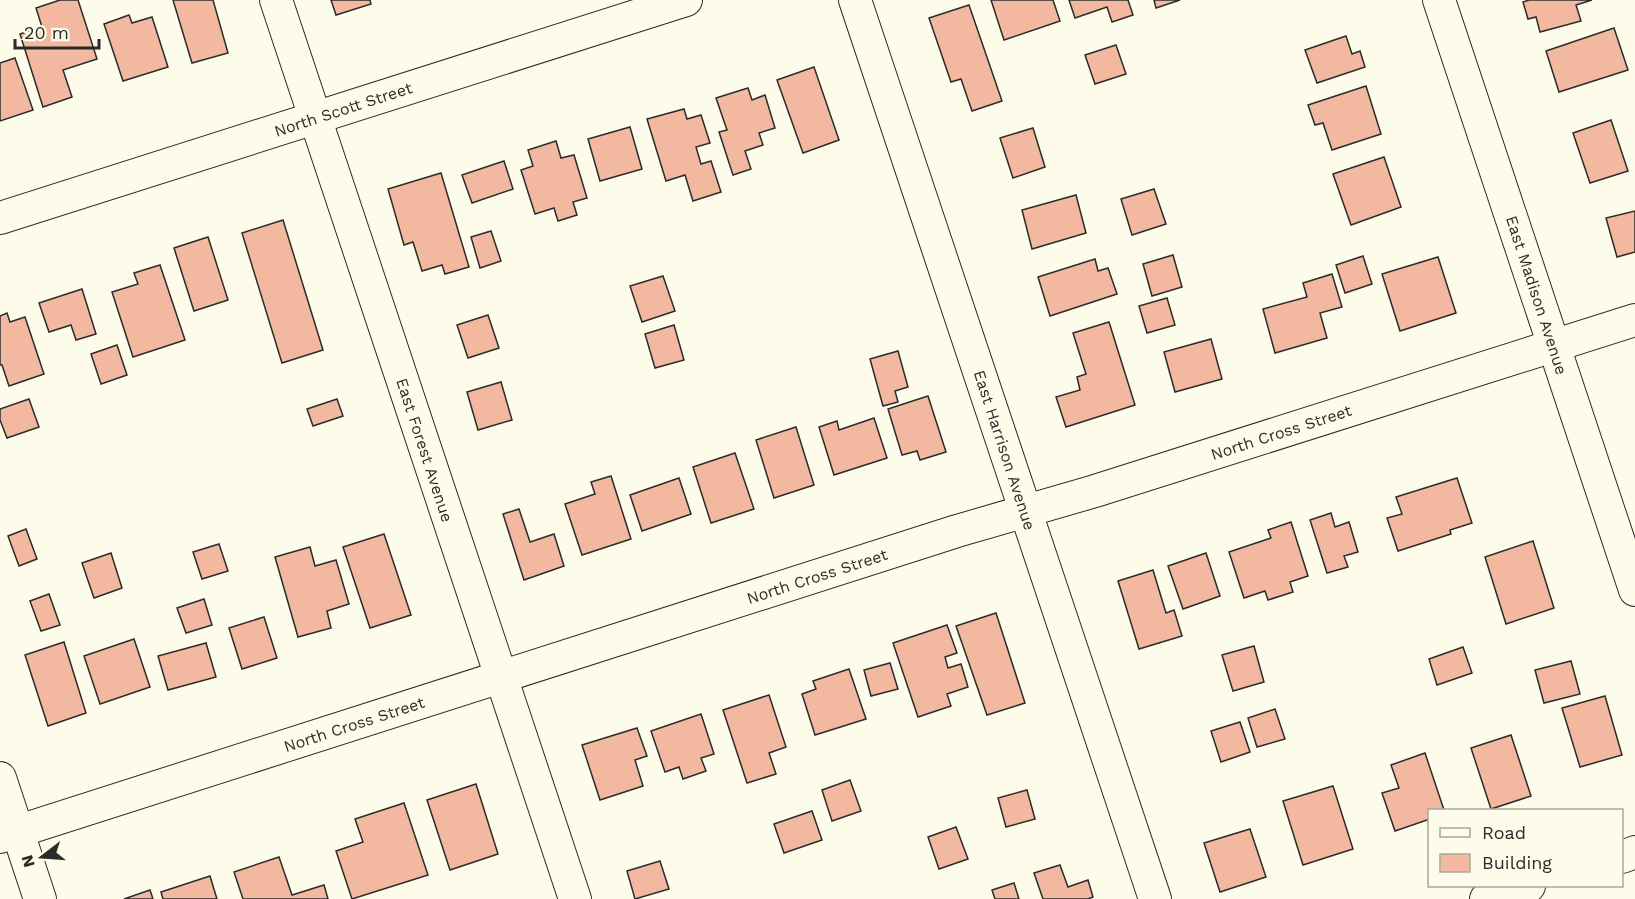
<svg xmlns="http://www.w3.org/2000/svg" width="1635" height="899" font-family="'Work Sans',sans-serif">
	<style>
		.building { fill: #f2b8a0; stroke: #2b2b2b; stroke-width: 1.5 }
		.lines { fill: none; stroke-linecap: round; stroke-linejoin: round }
		.minor-casing { stroke: #2b2b2b; stroke-width: 34 }
		.minor { stroke: #fdfbea; stroke-width: 32 }
		.labels { text-anchor: middle; stroke-width: 4.5; stroke-linejoin: round; paint-order: stroke }
		.street-label { font-size: 16px; fill: #2b2b2b; stroke: #fdfbea }
	</style>
	<rect width="100%" height="100%" fill="#fdfbea"/>
	<g class="building">
		<path d="M60,0H78L97,59L63,70L72,97L43,107L20,34L42,27L36,8Z"/>
		<path d="M173,0H213L228,53L192,63Z"/>
		<path d="M331,0H370L371,4L336,15Z"/>
		<path d="M991,0H1053L1060,21L1004,40Z"/>
		<path d="M1069,0H1128L1133,15L1112,22L1107,7L1075,18Z"/>
		<path d="M1154,0H1180L1156,8Z"/>
		<path d="M1529,0H1592L1576,5L1581,21L1540,32L1536,17L1528,19L1523,2Z"/>
		<path d="M969,5L1002,101L972,111L961,79L951,82L929,18Z"/>
		<path d="M129,15L132,23L152,17L168,67L123,81L104,24Z"/>
		<path d="M1614,28L1628,70L1559,92L1546,51Z"/>
		<path d="M1346,36L1352,54L1360,51L1365,67L1317,83L1305,50Z"/>
		<path d="M1116,45L1126,74L1095,84L1085,55Z"/>
		<path d="M15,58L33,110L0,121V63Z"/>
		<path d="M814,67L839,140L803,153L777,80Z"/>
		<path d="M1366,86L1381,134L1332,150L1323,123L1315,125L1308,105Z"/>
		<path d="M748,88L752,100L765,95L775,128L759,133L763,145L745,151L751,169L733,175L719,132L727,130L716,98Z"/>
		<path d="M684,109L687,119L701,115L710,143L696,147L701,164L711,161L721,192L693,201L685,175L666,181L647,119Z"/>
		<path d="M1611,120L1628,171L1590,183L1573,133Z"/>
		<path d="M630,127L642,169L600,181L588,139Z"/>
		<path d="M1033,128L1045,167L1013,178L1000,138Z"/>
		<path d="M556,141L561,158L574,155L587,198L573,202L577,215L558,221L554,208L535,214L521,170L533,166L528,150Z"/>
		<path d="M1384,157L1401,207L1351,225L1333,174Z"/>
		<path d="M504,161L513,189L472,203L462,175Z"/>
		<path d="M441,173L469,267L445,274L442,265L422,271L413,242L404,245L388,189Z"/>
		<path d="M1154,189L1166,224L1132,235L1121,199Z"/>
		<path d="M1076,195L1086,233L1032,249L1022,210Z"/>
		<path d="M1635,211V252L1617,257L1606,218Z"/>
		<path d="M283,220L323,350L282,363L242,233Z"/>
		<path d="M491,231L501,261L480,268L471,237Z"/>
		<path d="M208,237L228,300L194,311L174,248Z"/>
		<path d="M1173,255L1182,287L1152,296L1143,264Z"/>
		<path d="M1363,256L1372,284L1345,293L1336,265Z"/>
		<path d="M1438,257L1456,313L1400,331L1382,274Z"/>
		<path d="M1095,259L1098,271L1108,268L1117,294L1050,316L1038,277Z"/>
		<path d="M160,265L185,340L133,357L112,292L138,284L134,273Z"/>
		<path d="M1332,274L1342,307L1320,313L1327,338L1275,353L1263,309L1307,297L1303,283Z"/>
		<path d="M663,276L675,311L642,322L630,286Z"/>
		<path d="M82,289L96,334L76,340L71,325L49,332L39,303Z"/>
		<path d="M1167,298L1175,325L1147,333L1139,306Z"/>
		<path d="M7,313L10,322L25,317L44,374L9,386L2,365H0V316Z"/>
		<path d="M488,315L499,348L468,358L457,325Z"/>
		<path d="M1109,322L1135,405L1066,427L1056,397L1080,390L1077,377L1086,374L1073,333Z"/>
		<path d="M674,325L684,360L655,368L645,334Z"/>
		<path d="M1211,339L1222,379L1175,392L1164,352Z"/>
		<path d="M117,345L127,375L101,384L91,354Z"/>
		<path d="M898,351L908,387L895,391L898,402L883,406L870,359Z"/>
		<path d="M501,382L512,420L478,430L467,392Z"/>
		<path d="M928,396L946,452L920,460L917,451L902,455L888,409Z"/>
		<path d="M29,399L39,427L7,438L0,420V409Z"/>
		<path d="M337,399L343,416L313,426L307,409Z"/>
		<path d="M874,418L887,458L834,475L819,427L837,421L839,430Z"/>
		<path d="M796,427L814,485L774,498L756,440Z"/>
		<path d="M735,453L754,509L711,523L693,467Z"/>
		<path d="M611,476L631,539L582,555L565,504L595,494L591,482Z"/>
		<path d="M679,478L691,514L642,531L630,495Z"/>
		<path d="M1457,478L1472,523L1450,530L1451,534L1398,551L1387,518L1402,514L1396,497Z"/>
		<path d="M519,509L530,542L554,534L564,566L524,580L503,514Z"/>
		<path d="M1331,513L1335,527L1349,522L1358,552L1344,556L1348,567L1327,573L1310,520Z"/>
		<path d="M1291,522L1308,576L1290,582L1293,592L1268,600L1265,591L1244,598L1229,552L1271,538L1268,530Z"/>
		<path d="M26,529L37,559L19,566L8,536Z"/>
		<path d="M384,534L411,615L370,628L343,547Z"/>
		<path d="M1533,541L1554,608L1506,624L1485,557Z"/>
		<path d="M219,544L228,571L202,579L193,552Z"/>
		<path d="M310,547L315,566L336,560L349,604L327,611L331,628L298,637L275,557Z"/>
		<path d="M111,553L122,588L94,598L82,563Z"/>
		<path d="M1206,553L1220,596L1183,609L1168,566Z"/>
		<path d="M1153,570L1166,613L1174,610L1182,636L1139,649L1118,581Z"/>
		<path d="M49,594L60,625L41,631L30,601Z"/>
		<path d="M204,599L212,625L186,633L177,608Z"/>
		<path d="M996,613L1025,703L987,715L956,626Z"/>
		<path d="M264,617L277,658L242,669L229,628Z"/>
		<path d="M947,625L957,653L945,657L948,668L961,664L968,687L947,694L951,706L918,717L893,643Z"/>
		<path d="M134,639L150,687L100,704L84,656Z"/>
		<path d="M64,642L86,713L48,726L25,655Z"/>
		<path d="M206,643L216,677L168,690L158,656Z"/>
		<path d="M1254,646L1264,682L1233,691L1222,655Z"/>
		<path d="M1463,647L1472,673L1437,685L1429,659Z"/>
		<path d="M1571,661L1580,694L1544,703L1535,670Z"/>
		<path d="M890,663L898,689L871,696L864,670Z"/>
		<path d="M849,669L866,719L815,735L802,694L816,689L813,681Z"/>
		<path d="M769,695L786,747L769,753L776,774L747,783L723,710Z"/>
		<path d="M1605,696L1622,755L1580,767L1562,708Z"/>
		<path d="M1275,709L1285,739L1257,747L1248,718Z"/>
		<path d="M701,714L714,754L701,758L706,771L683,779L679,767L665,772L651,731Z"/>
		<path d="M1240,722L1250,752L1221,762L1211,731Z"/>
		<path d="M637,728L647,756L635,760L643,786L600,800L582,745Z"/>
		<path d="M1511,735L1531,796L1491,809L1471,748Z"/>
		<path d="M1425,753L1444,810H1430V819L1395,831L1382,793L1399,788L1391,765Z"/>
		<path d="M850,780L861,811L832,821L822,790Z"/>
		<path d="M476,784L498,854L450,870L427,800Z"/>
		<path d="M1333,786L1353,849L1303,865L1283,801Z"/>
		<path d="M1027,790L1035,819L1006,827L998,798Z"/>
		<path d="M404,803L428,875L352,899L336,851L363,842L355,819Z"/>
		<path d="M812,811L822,840L784,853L774,824Z"/>
		<path d="M956,827L968,859L939,869L928,837Z"/>
		<path d="M1250,829L1266,877L1220,892L1204,843Z"/>
		<path d="M279,857L292,895L324,885L328,899H243L234,872Z"/>
		<path d="M660,861L669,889L635,899L627,871Z"/>
		<path d="M1060,865L1068,887L1088,880L1093,897L1088,899H1043L1034,873Z"/>
		<path d="M210,876L217,899H163L161,892Z"/>
		<path d="M1014,883L1019,899H995L992,890Z"/>
		<path d="M150,890L153,899H124Z"/>
	</g>
	<g class="lines">
		<g class="minor-casing">
			<g id="minor">
				<path d="M276,0L575,899"/>
				<path d="M855,0L1155,899"/>
				<path d="M1439,0L1635,590"/>
				<path d="M0,218L686,0"/>
				<path d="M0,778L40,899"/>
				<path d="M0,837L957,531L1095,491L1635,320"/>
				<path d="M1622,857L1635,852"/>
				<path d="M1486,899L1529,886"/>
			</g>
		</g>
		<use href="#minor" class="minor"/>
	</g>
	<g class="labels">
		<g class="street-label">
			<text transform="translate(343 109) rotate(-18)" y="6">North Scott Street</text>
			<text transform="translate(1537 295) rotate(72)" y="6">East Madison Avenue</text>
			<text transform="translate(1281 432) rotate(-18)" y="6">North Cross Street</text>
			<text transform="translate(425 450) rotate(72)" y="6">East Forest Avenue</text>
			<text transform="translate(1005 450) rotate(72)" y="6">East Harrison Avenue</text>
			<text transform="translate(817 576) rotate(-18)" y="6">North Cross Street</text>
			<text transform="translate(354 724) rotate(-18)" y="6">North Cross Street</text>
		</g>
	</g>
	<rect x="1428" y="809" width="195" height="78" fill="#fdfbea" stroke="#a9a89e" stroke-width="1.5"/>
	<rect x="1440" y="828" width="30" height="9" fill="#fdfbea" stroke="#a9a89e" stroke-width="1.5"/>
	<text x="1482" y="839" font-size="18" fill="#2b2b2b">Road</text>
	<rect x="1440" y="854" width="30" height="18" fill="#f2b8a0" stroke="#a9a89e" stroke-width="1.5"/>
	<text x="1482" y="869" font-size="18" fill="#2b2b2b">Building</text>
	<g transform="translate(42 857) rotate(253)" stroke="#fdfbea" stroke-width="4.5" paint-order="stroke">
	<path d="M0-4.5L10 22L0 15L-10 22Z" fill="#2b2b2b"/>
	<text y="-9" font-size="16" font-weight="bold" text-anchor="middle" fill="#2b2b2b">N</text>
	</g>
	<path d="M15 39v9h84v-9" fill="none" stroke="#2b2b2b" stroke-width="3"/>
	<text x="24" y="39" font-size="18" fill="#2b2b2b" stroke="#fdfbea" stroke-width="4.5" paint-order="stroke">20 m</text>
</svg>
